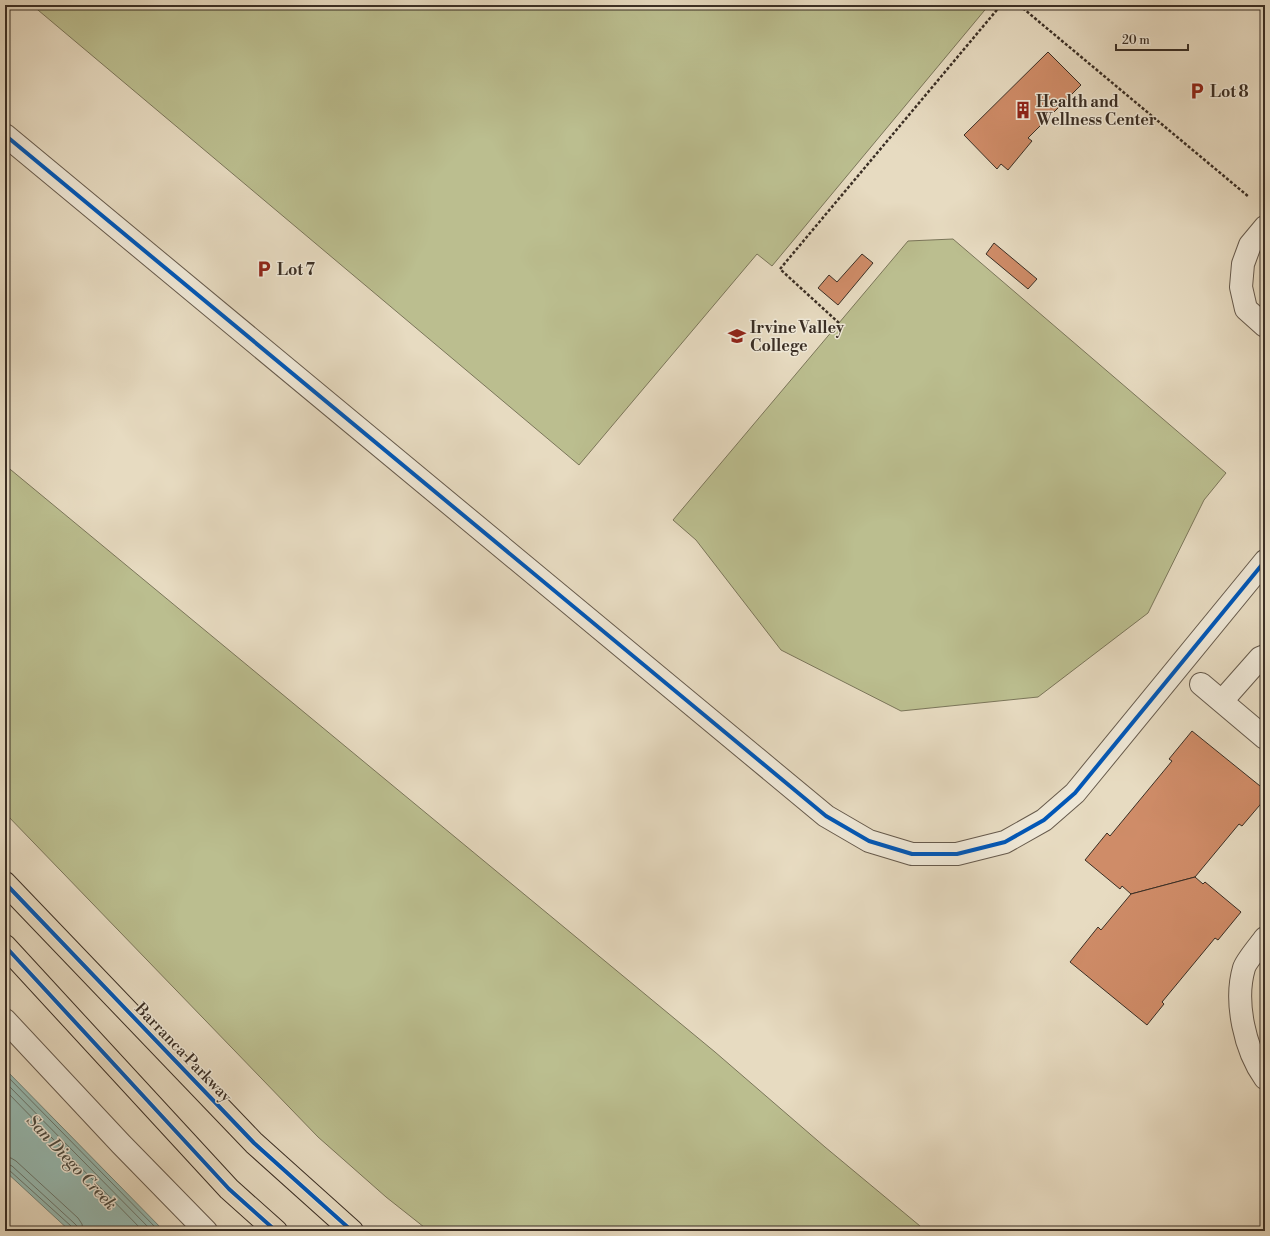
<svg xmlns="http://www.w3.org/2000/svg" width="1270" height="1236" font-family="'Libre Bodoni',serif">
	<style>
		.green { fill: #bbbe8f; stroke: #7b765a }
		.water { fill: #97bbb3; stroke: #72837a }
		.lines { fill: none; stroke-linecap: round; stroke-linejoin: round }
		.shore { stroke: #69756c; stroke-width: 1 }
		.building { fill: #cf8c68; stroke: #3b2f25 }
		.minor-casing { stroke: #665a4c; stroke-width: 24 }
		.major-casing { stroke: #3b2f25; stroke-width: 24 }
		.path { stroke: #3b2f25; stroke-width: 2.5; stroke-dasharray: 3 2; stroke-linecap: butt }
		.minor { stroke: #efe8d7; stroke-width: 22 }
		.major { stroke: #e7dbc1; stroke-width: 22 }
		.cycleway-casing { stroke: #efe8d7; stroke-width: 6 }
		.cycleway { stroke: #0057b8; stroke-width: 4 }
		.labels { text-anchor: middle; stroke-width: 3; stroke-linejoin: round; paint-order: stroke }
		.poi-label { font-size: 16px; font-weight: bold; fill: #3b2f25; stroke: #efe8d7; text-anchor: start }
		.street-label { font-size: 16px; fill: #3b2f25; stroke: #efe8d7 }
		.water-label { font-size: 17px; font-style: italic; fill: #4d4b41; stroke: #efe8d7 }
	</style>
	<rect width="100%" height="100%" fill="#e7dbc1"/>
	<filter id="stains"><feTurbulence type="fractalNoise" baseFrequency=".005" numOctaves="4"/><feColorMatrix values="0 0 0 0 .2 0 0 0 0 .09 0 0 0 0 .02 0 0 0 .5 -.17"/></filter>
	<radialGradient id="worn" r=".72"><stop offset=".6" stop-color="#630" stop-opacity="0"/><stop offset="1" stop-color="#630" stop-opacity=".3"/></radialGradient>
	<g class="green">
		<path d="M32,5H989L772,266L757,254L579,465Z"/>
		<path d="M953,239L1226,473L1204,500L1148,613L1038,697L901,711L781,650L696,540L673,520L908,241Z"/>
		<path d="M5,465L715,1052L825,1147L926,1231H429L386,1197L318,1137L5,813Z"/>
	</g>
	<path class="water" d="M5,1069L164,1231H70L5,1171Z"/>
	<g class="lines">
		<g class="shore">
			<path d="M5,1074L159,1231"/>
			<path d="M5,1082L152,1231"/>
			<path d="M5,1090L143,1231"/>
			<path d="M5,1157L11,1158L16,1161L78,1218L82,1224L83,1231"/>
			<path d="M5,1163L12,1166L74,1223L77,1226V1231"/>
			<path d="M5,1168L9,1170L71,1226L72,1231"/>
		</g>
	</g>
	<g class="building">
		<path d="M1048,52L1081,85L1028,138L1032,141L1008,170L1001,164L997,169L964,135Z"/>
		<path d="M994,243L1037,279L1028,289L986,254Z"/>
		<path d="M862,254L873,263L838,305L818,288L829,275L837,282Z"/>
		<path d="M1192,731L1265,790V799L1242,826L1239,824L1195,877L1131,894L1122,886L1120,889L1085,860L1107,833L1110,836L1172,761L1169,759Z"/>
		<path d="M1195,877L1203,884L1205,882L1241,912L1218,940L1215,938L1162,1002L1164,1004L1147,1025L1070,962L1098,927L1101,930L1131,894Z"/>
	</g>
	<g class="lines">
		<g class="minor-casing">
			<g id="minor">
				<path d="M5,135L826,816L869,841L912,854H957L1005,842L1044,820L1075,793L1265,561"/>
				<path d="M1265,227L1250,245L1243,264L1241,287L1246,309L1265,326"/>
				<path d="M1201,684L1265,738"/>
				<path d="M1222,701L1260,658L1265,656"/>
				<path d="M1265,938C1260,945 1246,961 1244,968C1234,1002 1245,1050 1265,1078"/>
				<path d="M5,1020L121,1144L206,1231"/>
			</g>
		</g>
		<g class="major-casing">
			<g id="major">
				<path d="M5,883L254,1143L352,1231"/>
				<path d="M5,946L229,1189L276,1231"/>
			</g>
		</g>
		<g class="path">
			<path d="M1019,5L1249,197"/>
			<path d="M839,323L780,269L1001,5"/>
		</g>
		<use href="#minor" class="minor"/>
		<use href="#major" class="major"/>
		<g class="cycleway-casing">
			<g id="cycleway">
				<path d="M5,135L826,816L869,841L912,854H957L1005,842L1044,820L1075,793L1265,561"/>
				<path d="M5,883L254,1143L352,1231"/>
				<path d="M5,946L229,1189L276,1231"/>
			</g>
		</g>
		<use href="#cycleway" class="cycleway"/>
	</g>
	<defs>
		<g id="parking-bare" transform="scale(1.38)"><path d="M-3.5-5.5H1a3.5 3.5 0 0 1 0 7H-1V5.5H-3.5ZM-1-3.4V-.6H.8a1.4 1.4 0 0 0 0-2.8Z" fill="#8f2418" stroke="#efe8d7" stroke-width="2.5" paint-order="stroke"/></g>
		<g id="building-bare" transform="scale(1.38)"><path d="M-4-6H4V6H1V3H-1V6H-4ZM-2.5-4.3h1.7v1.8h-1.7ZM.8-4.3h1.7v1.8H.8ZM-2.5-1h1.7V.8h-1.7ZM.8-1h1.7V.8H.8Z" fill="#8f2418" stroke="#efe8d7" stroke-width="2.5" paint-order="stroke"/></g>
		<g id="university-bare" transform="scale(1.38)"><path d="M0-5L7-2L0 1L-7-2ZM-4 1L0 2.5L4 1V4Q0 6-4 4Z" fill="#8f2418" stroke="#efe8d7" stroke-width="2.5" paint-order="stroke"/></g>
	</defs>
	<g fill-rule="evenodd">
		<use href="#parking-bare" x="1197" y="91"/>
		<use href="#building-bare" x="1023" y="110"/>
		<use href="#parking-bare" x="264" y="269"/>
		<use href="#university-bare" x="737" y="336"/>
	</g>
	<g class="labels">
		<g class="poi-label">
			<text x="1210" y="97">Lot 8</text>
			<text x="1036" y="107">Health and<tspan x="1036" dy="18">Wellness Center</tspan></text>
			<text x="277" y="275">Lot 7</text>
			<text x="750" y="333">Irvine Valley<tspan x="750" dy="18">College</tspan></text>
		</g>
		<g class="street-label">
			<text transform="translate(184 1052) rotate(46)" y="6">Barranca Parkway</text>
		</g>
		<g class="water-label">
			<text transform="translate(72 1162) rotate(47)" y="6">San Diego Creek</text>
		</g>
	</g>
	<rect width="1270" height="1236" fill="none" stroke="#e7dbc1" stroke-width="20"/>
	<rect x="6" y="6" width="1258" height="1224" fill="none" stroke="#3b2f25" stroke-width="2"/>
	<rect x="10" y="10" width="1250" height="1216" fill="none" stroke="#3b2f25"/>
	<path d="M1116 44v6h72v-6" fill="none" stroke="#3b2f25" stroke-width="2"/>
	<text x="1122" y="44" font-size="12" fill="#3b2f25" stroke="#efe8d7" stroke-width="3" paint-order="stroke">20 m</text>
	<rect width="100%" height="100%" filter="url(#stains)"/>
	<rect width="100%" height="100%" fill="url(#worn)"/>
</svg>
